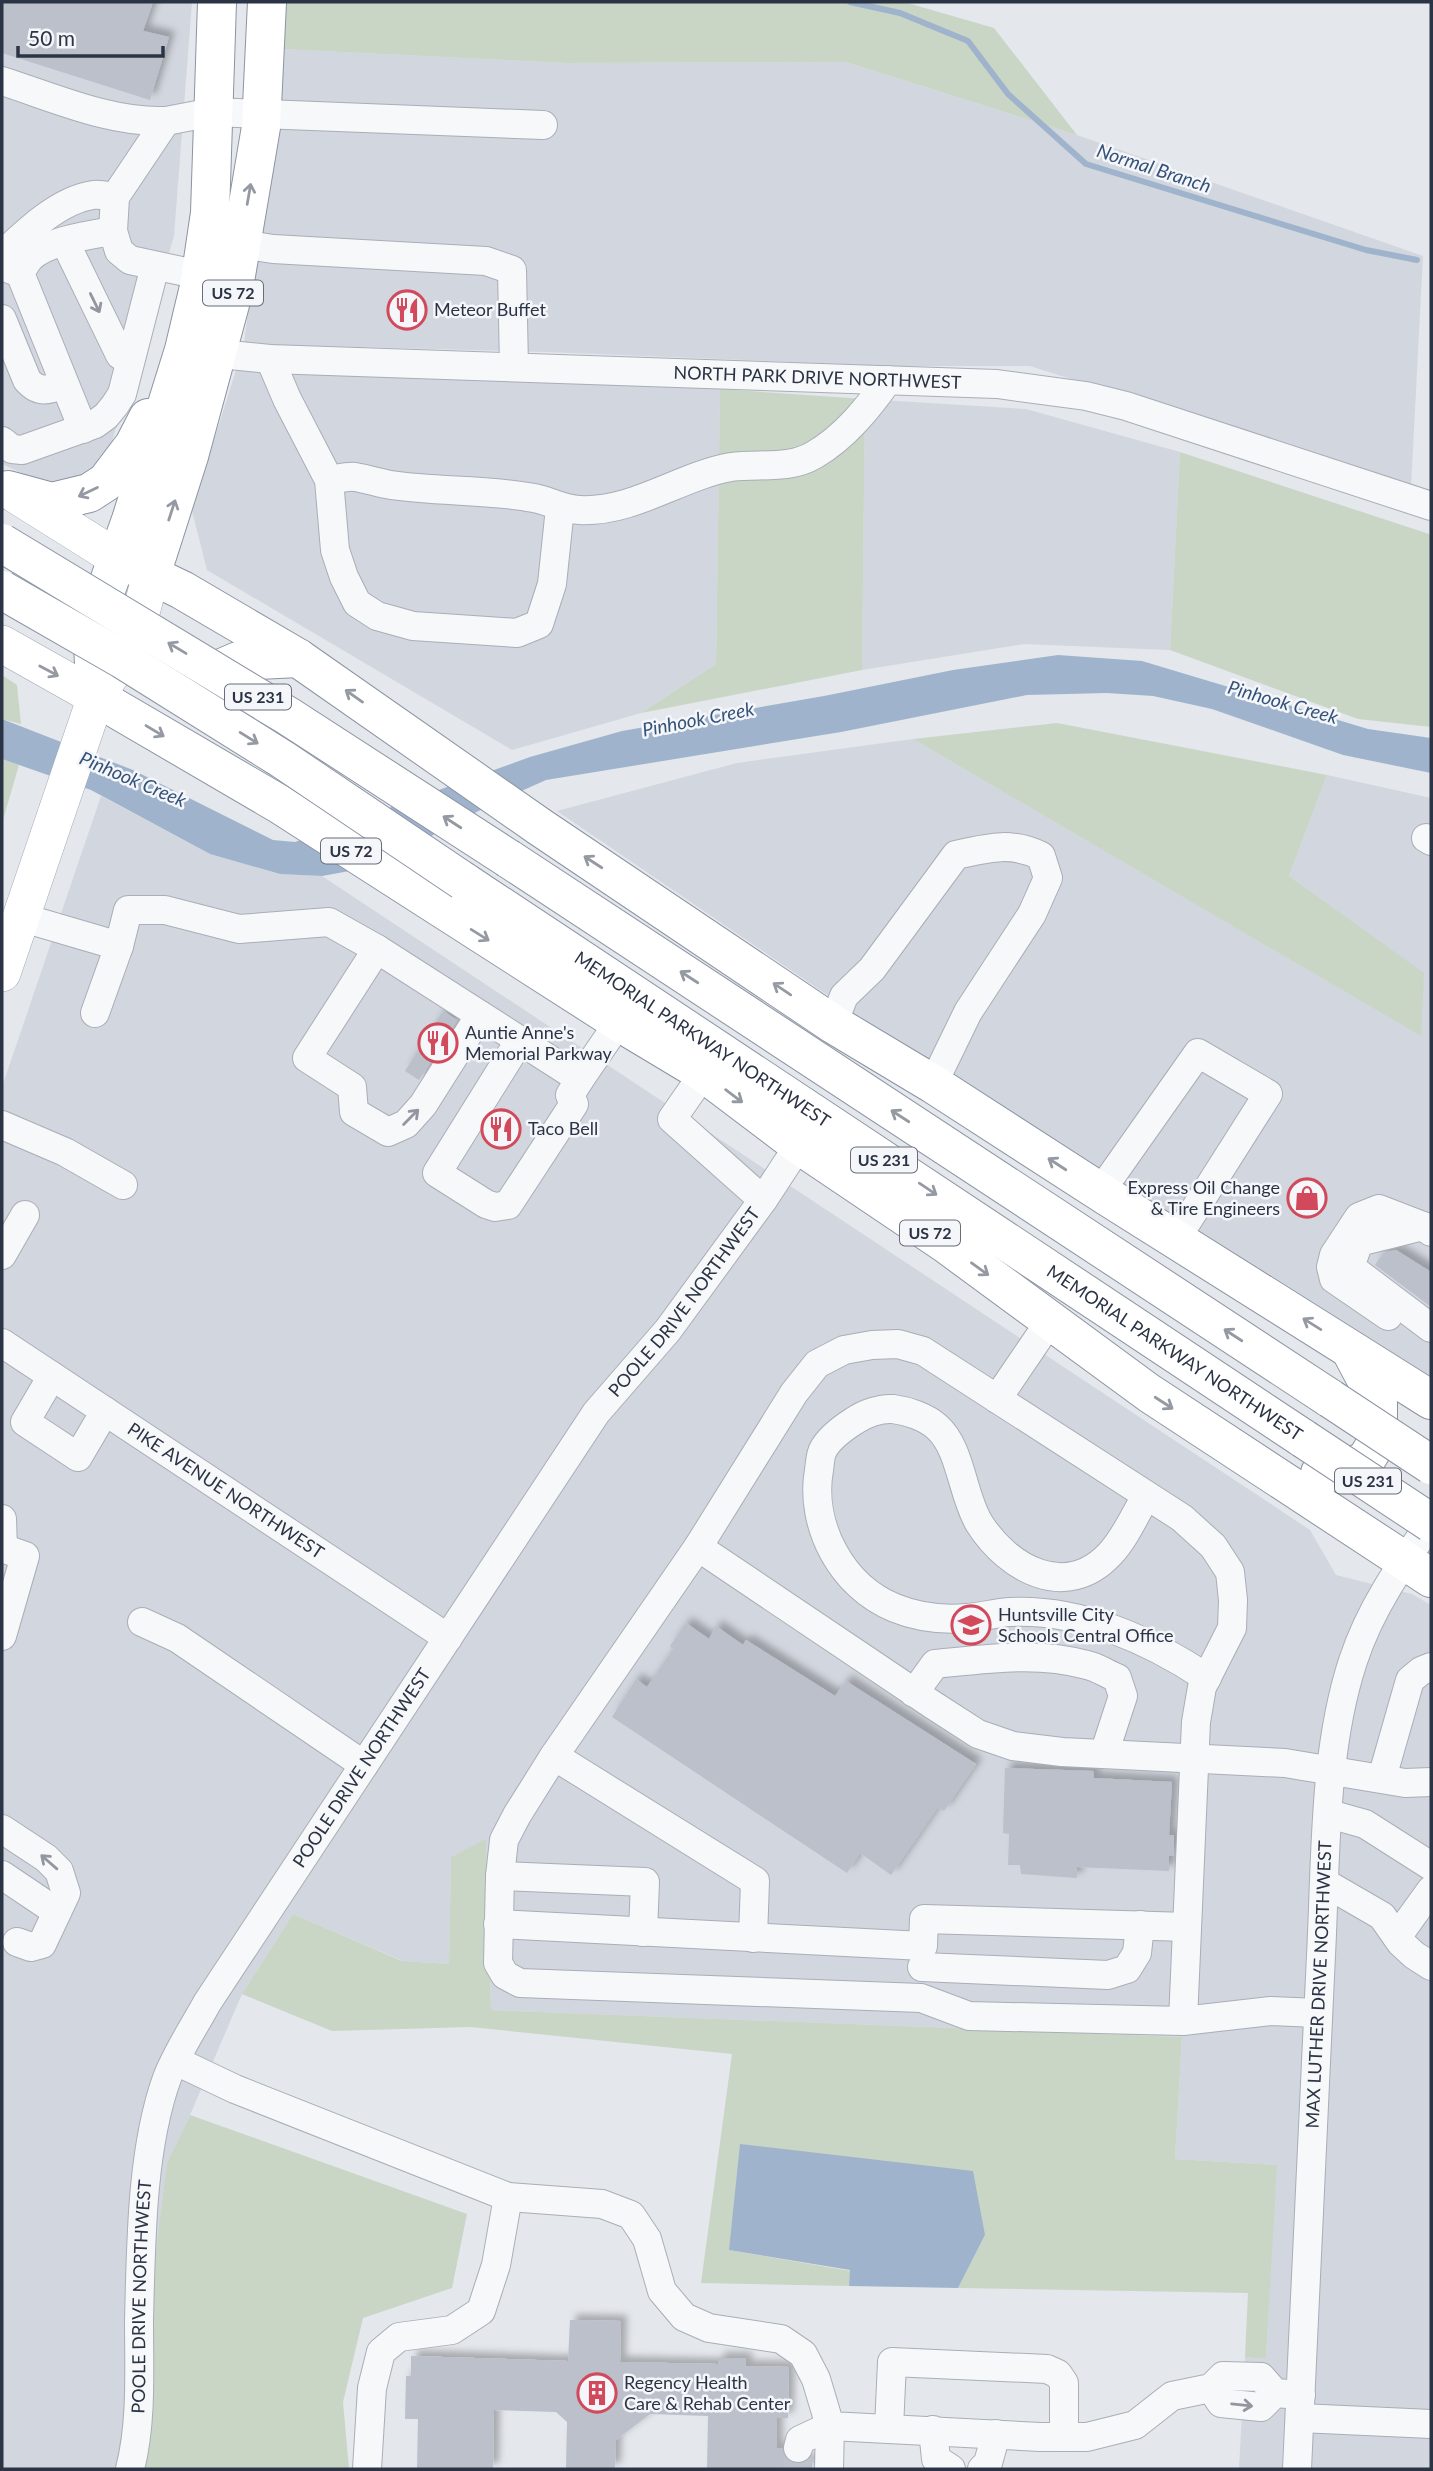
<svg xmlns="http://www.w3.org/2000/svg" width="1433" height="2471" font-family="Lato,sans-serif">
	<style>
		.built { fill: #d2d6de }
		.green { fill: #c9d6c5 }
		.water { fill: #9fb4cc }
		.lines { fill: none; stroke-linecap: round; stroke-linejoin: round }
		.stream { stroke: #9fb4cc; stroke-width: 6 }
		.building { fill: #bbc0ca; filter: url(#shadow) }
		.minor-tunnel { stroke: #bfc3cb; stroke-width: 28; stroke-dasharray: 28 14; stroke-linecap: butt }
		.minor-casing { stroke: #a9aeb7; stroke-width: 30 }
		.major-casing { stroke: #a3abb8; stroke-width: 38 }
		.highway-casing { stroke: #8b94a3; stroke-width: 40 }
		.minor { stroke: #f7f8fa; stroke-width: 28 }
		.major { stroke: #fff; stroke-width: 37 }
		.highway { stroke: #fff; stroke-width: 38 }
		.highway-bridge-casing { stroke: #8b94a3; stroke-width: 40; stroke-linecap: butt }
		.highway-bridge { stroke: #fff; stroke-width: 38 }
		.oneway { stroke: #959aa2 }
		.oneway2 { stroke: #9196a0 }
		.labels { text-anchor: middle; stroke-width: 5; stroke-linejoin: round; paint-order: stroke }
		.shield { fill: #f4f6f9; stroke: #676e7b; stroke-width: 2 }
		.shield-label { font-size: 16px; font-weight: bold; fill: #2b3445 }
		.poi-label { font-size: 18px; fill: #2b3445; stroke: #f4f6f9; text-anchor: start }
		.street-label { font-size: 18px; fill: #2b3445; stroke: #f4f6f9 }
		.water-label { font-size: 19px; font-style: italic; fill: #34527a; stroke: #f4f6f9 }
	</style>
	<defs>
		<filter id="shadow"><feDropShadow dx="6" dy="-6" stdDeviation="3.5" flood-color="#0004"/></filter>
	</defs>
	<rect width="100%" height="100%" fill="#e4e7ec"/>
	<g class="built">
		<path d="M2,2H192L174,236L103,471L48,485L2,464Z"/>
		<path d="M280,49L566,63L846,62L1077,135L1423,256L1411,487L1030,366H894L545,352L244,344Z"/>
		<path d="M236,370L720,389L716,664L641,713L512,750L207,570L192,511Z"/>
		<path d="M865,399L1026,409L1180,452L1170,650L1024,644L862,670Z"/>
		<path d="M913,739L1420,1035L1423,973L1289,876L1327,775L1431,798V1384L886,1035L557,811L737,763Z"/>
		<path d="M101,796L210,854L280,874L322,876L1310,1530L1336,1575L1412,1594L1431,1605V2469H1239L1245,2357L1266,2359L1276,2165L1175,2159L1182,2037L491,2010L486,1840L451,1857L449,1964L403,1961L293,1914L242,1994L190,2115L167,2163L140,2469H2V1087Z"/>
	</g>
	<g class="green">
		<path d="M283,2H904L994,28L1077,135L846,62L566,63L280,49Z"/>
		<path d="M720,389L865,399L862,670L641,713L716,664Z"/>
		<path d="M1180,452L1429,534L1431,541V727L1358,719L1170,650Z"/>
		<path d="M2,675L17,685L21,724L2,719Z"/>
		<path d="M1057,723L1327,775L1289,876L1424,973L1421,1036L913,739Z"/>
		<path d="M2,759L19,765L2,823Z"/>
		<path d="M486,1839L491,2010L1182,2037L1175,2159L1277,2165L1266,2359L1245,2357L1248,2293L958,2288L985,2235L729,2250L851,2271L849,2286L701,2283L732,2054L470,2027L332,2031L242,1994L293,1914L402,1961L449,1964L451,1857Z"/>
		<path d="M190,2115L467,2214L452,2288L363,2318L343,2402L349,2469H140L147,2324L167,2163Z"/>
	</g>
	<g class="water">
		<path d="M1058,655L1142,661L1368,729L1431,738V773L1343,755L1212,709L1153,696L1107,693L1027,695L841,732L546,780L488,806L393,856L355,870L322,876L280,874L210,854L91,790L2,759V719L133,770L273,840L295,842L530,757L622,731L824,696L953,670Z"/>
		<path d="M740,2144L973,2171L985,2235L958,2288L849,2286L850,2270L729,2250Z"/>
	</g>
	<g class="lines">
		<path class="stream" d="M850,2L900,13L968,41L1008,94L1086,164L1366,250L1417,260"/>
	</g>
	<g class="building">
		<path d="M2,2H153L143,31L169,37L150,100L2,53Z"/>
		<path d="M443,1011L457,1020L419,1080L405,1071Z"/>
		<path d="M1396,1250L1431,1272V1307L1375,1265L1383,1253Z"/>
		<path d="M686,1623L709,1639L716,1626L743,1645L746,1640L835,1696L846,1681L976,1764L944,1811L938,1807L891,1875L860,1853L847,1873L612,1717L636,1679L647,1687L673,1649L670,1646Z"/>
		<path d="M1005,1768L1093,1771L1094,1778L1172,1782L1169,1835H1174V1856H1169V1871L1077,1867V1878L1021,1874L1020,1865H1008L1009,1834L1003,1833Z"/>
		<path d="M570,2320L621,2321L620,2362L718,2364V2358H746V2366L789,2367L788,2418H777V2448H782L786,2459L795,2464H803L813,2455L812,2469H707L708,2416L650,2414L616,2440L615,2469H566L567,2422L556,2412L494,2410L493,2469H417L418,2419H405L406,2376H411V2356L568,2361Z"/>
	</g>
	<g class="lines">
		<path class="minor-tunnel" d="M797,2469L798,2448"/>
		<g class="minor-casing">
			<g id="minor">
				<path d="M2,81C55,98 110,123 166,121"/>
				<path d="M65,242L120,355L130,360"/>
				<path d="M241,244L273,249L486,261L512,270L514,367"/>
				<path d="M2,255C26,232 59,200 93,195C100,194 108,196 115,197"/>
				<path d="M4,267L20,273C23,268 26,263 29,259C46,241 89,235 113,231"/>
				<path d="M20,273L83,429"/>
				<path d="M200,275L130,260L119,251L113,231L115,197L166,121L213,112L543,125"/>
				<path d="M2,319L27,380C39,394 49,390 64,384"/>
				<path id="s1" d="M200,352L270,359L997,384L1086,396L1126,406L1431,506"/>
				<path d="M270,359L287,399L329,480L335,550L344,577L357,603L377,616L413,626L517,633L539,624L552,584L560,508"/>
				<path d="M2,441L12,449L22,450L95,424L106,416L115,405L122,394L155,266"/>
				<path d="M329,480C337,479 347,476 355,477C367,479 379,483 391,485C438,492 487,489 534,498C550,501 562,509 579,510C633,513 680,476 731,467C759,463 789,470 814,455C845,437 868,408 888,380"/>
				<path d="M1426,838L1431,841"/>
				<path d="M20,917L119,946L95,1013"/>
				<path d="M119,946L128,910H165L239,929L329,922L377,949L580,1079L619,1022"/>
				<path d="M377,949L307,1058L352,1087L354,1112L388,1132L406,1124L423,1105L480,1015"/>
				<path d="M833,1024L844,996L872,969L956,855C987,848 1011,841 1041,856L1048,878L1032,914L968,1012L933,1084"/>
				<path d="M520,1040L437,1173L486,1204L495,1207L508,1205L574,1104L570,1095L580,1079"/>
				<path d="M704,1073L672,1119L763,1200"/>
				<path d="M2,1125L65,1152L123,1185"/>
				<path d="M1100,1192L1198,1053L1268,1094L1176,1239"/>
				<path d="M1423,1226L1359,1242L1350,1267L1431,1328"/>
				<path d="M2,1255L25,1215"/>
				<path d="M1388,1316L1334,1279L1331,1267L1334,1255L1359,1217L1379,1209L1423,1226L1431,1232"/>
				<path id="s2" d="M2,1343L448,1638"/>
				<path d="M52,1376L25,1422L78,1457L105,1411"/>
				<path d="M997,1399L1050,1321"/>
				<path d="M1146,1496C1135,1515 1125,1538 1110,1554C1066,1601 1008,1569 979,1523C962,1495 961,1448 937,1427C926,1417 908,1411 893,1409C880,1408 864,1414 854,1421C843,1428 829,1438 823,1450C820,1455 820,1464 819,1470C809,1525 842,1587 895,1608C917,1617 943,1620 967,1618C982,1617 995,1613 1009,1612C1079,1608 1150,1640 1207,1678"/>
				<path d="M2,1519L3,1549"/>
				<path d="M698,1547L933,1705L978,1734L1013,1746L1062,1752L1285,1763L1405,1783L1431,1782"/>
				<path d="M2,1548L25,1556L2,1636"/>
				<path d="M142,1622L177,1638L364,1765"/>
				<path d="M914,1693L935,1664C986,1659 1037,1651 1087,1665C1097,1667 1107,1674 1117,1678L1123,1696L1104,1754"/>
				<path d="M554,1756L755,1881L753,1938"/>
				<path d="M1382,1778L1410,1680L1421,1671L1431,1667"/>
				<path d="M1329,1814L1365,1824L1431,1866"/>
				<path d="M2,1829L46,1858L59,1871L66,1893L42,1944L31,1947L17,1942"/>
				<path d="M2,1875L57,1912"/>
				<path d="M500,1876L645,1882L643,1932"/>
				<path d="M1325,1883L1382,1916L1401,1943L1414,1955L1431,1966"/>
				<path d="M498,1924L923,1946L924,1919L1187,1927"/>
				<path d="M1397,1937L1431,1890"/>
				<path d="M922,1967L1108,1975L1127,1969L1137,1953L1140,1925"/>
				<path d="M1183,2021L1196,1722L1202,1687L1232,1628L1233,1600L1230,1572L1213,1546L1182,1518L923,1351L898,1344L872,1345L844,1350L817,1364L794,1393L698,1547L554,1756L517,1815L504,1840L500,1876L498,1963L505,1975L520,1983L921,1998L969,2016L1183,2021L1271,2011L1318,2013"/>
				<path d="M176,2061L235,2089L508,2197L602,2204L631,2215L647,2239L662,2291L684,2317L709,2328L781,2339L803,2354L816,2379L830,2426L1040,2437H1087L1135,2425L1172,2396L1211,2388L1223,2376L1261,2377L1275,2393L1301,2395"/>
				<path d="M1211,2388L1221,2403L1261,2407L1275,2393"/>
				<path d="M1300,2418L1431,2424"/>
				<path d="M889,2428L892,2362L1047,2369L1058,2374L1064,2383V2437"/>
				<path d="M933,2430L936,2459L951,2469"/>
				<path d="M798,2448L800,2440L830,2426L829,2469"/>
				<path id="s3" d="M130,2469C142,2422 139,2370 139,2321C141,2245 141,2150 167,2078C177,2052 194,2027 207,2003L596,1413L668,1330L763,1200L799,1145"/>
				<path d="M367,2469L372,2388L381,2352L399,2337L452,2330L481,2311L496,2265L508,2197"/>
				<path d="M982,2469L988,2463L996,2434"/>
				<path id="s4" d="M1297,2469C1305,2298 1312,2127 1321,1955C1326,1860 1323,1752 1353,1661C1370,1609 1400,1566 1431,1523"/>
			</g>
		</g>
		<g class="major-casing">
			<g id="major">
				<path d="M2,644L96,697"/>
				<path d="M2,973L96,697L134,639L151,575L117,558L15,494"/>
			</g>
		</g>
		<g class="highway-casing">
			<g id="highway">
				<path d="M217,2L210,213L199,287L184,350L131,520L92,629L96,697L279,804L619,1022L704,1073L799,1145L946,1244L1149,1393L1431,1578"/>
				<path d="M267,2L261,127L233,293L189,456L151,575L182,590L298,658L540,827L833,1024L933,1084L1108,1197L1431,1400"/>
				<path d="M8,490L52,502L89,493L106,482L134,445L148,418"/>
				<path d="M198,692L208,674L238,661L298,658"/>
				<path d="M509,859L1331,1399"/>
				<path id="s5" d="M463,881L1304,1439"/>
				<path d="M1320,1473L1339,1472L1366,1460L1378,1440V1402L1351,1351"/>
			</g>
		</g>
		<use href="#minor" class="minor"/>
		<use href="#major" class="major"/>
		<use href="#highway" class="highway"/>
		<g class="highway-bridge-casing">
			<g id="highway-bridge">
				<path d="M2,543L288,716L509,859"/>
				<path d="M2,590L122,659L282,759L463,881"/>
				<path d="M1331,1399L1431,1465"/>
				<path d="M1304,1439L1431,1523"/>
			</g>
		</g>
		<use href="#highway-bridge" class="highway-bridge"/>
	</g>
	<defs><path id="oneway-shaft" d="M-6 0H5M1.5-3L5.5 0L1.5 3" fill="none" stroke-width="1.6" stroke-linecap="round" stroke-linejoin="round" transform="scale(1.75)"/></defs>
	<g class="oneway">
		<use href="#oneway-shaft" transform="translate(249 194) rotate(-80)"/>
		<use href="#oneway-shaft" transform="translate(88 492) rotate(154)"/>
		<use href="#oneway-shaft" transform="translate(172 510) rotate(-72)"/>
		<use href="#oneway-shaft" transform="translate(177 648) rotate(-149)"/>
		<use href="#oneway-shaft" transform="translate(49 671) rotate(28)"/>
		<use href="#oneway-shaft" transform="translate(354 696) rotate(-145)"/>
		<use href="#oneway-shaft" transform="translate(155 731) rotate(31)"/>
		<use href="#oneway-shaft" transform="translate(249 738) rotate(32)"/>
		<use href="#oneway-shaft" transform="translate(452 822) rotate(-147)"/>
		<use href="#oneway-shaft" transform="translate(593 862) rotate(-147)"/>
		<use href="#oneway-shaft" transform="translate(480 935) rotate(32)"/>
		<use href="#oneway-shaft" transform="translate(689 977) rotate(-147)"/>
		<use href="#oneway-shaft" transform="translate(782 989) rotate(-146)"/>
		<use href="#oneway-shaft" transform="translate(734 1096) rotate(37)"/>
		<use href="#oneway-shaft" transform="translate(900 1116) rotate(-147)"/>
		<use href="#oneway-shaft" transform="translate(1057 1164) rotate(-147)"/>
		<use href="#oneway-shaft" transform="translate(928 1189) rotate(34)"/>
		<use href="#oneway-shaft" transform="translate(980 1269) rotate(36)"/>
		<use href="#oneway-shaft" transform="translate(1312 1324) rotate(-148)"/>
		<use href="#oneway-shaft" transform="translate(1233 1335) rotate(-147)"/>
		<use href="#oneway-shaft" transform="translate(1164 1403) rotate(33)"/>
	</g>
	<g class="oneway2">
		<use href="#oneway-shaft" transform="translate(95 303) rotate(64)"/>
		<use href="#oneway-shaft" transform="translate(411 1117) rotate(-45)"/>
		<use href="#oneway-shaft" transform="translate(49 1862) rotate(-139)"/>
		<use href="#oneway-shaft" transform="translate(1242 2405) rotate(6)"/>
	</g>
	<defs>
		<g id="restaurant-ring" transform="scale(2.0125)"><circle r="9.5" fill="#f4f6f9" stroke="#d1495b" stroke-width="1.5"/><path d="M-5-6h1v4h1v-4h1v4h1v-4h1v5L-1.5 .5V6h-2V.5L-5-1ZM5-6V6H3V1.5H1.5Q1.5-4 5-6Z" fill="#d1495b"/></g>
		<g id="shop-ring" transform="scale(2.0125)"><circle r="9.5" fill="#f4f6f9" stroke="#d1495b" stroke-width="1.5"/><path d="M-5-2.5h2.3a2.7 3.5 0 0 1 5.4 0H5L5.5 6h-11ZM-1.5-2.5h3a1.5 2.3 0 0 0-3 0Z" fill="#d1495b"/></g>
		<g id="school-ring" transform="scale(2.0125)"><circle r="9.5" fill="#f4f6f9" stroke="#d1495b" stroke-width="1.5"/><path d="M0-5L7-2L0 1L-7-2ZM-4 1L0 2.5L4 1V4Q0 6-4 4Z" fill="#d1495b"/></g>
		<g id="building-ring" transform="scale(2.0125)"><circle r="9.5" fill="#f4f6f9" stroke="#d1495b" stroke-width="1.5"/><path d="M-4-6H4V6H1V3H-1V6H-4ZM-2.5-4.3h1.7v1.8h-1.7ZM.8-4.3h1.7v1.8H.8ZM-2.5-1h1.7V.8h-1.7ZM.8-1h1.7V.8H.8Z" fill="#d1495b"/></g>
	</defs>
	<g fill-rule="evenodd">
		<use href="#restaurant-ring" x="407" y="310"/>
		<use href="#restaurant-ring" x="438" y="1043"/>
		<use href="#restaurant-ring" x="501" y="1129"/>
		<use href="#shop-ring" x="1307" y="1198"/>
		<use href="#school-ring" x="971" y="1625"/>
		<use href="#building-ring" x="597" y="2393"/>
	</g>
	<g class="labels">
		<g class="shield">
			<rect x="203" y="280.5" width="60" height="25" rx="5"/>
			<rect x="225" y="684.5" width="66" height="25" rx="5"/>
			<rect x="321" y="838.5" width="60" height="25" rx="5"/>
			<rect x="851" y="1147.5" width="66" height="25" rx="5"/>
			<rect x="900" y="1220.5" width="60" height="25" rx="5"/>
			<rect x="1335" y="1468.5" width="66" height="25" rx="5"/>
		</g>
		<g class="shield-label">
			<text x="233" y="299">US 72</text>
			<text x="258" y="703">US 231</text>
			<text x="351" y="857">US 72</text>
			<text x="884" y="1166">US 231</text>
			<text x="930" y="1239">US 72</text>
			<text x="1368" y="1487">US 231</text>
		</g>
		<g class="poi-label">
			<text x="434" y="316">Meteor Buffet</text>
			<text x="465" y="1039">Auntie Anne's<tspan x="465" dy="21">Memorial Parkway</tspan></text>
			<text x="528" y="1135">Taco Bell</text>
			<text x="1280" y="1194" text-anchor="end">Express Oil Change<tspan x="1280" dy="21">&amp; Tire Engineers</tspan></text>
			<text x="998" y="1621">Huntsville City<tspan x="998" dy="21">Schools Central Office</tspan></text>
			<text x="624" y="2389">Regency Health<tspan x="624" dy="21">Care &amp; Rehab Center</tspan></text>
		</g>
		<g class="street-label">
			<text dy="6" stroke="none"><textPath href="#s1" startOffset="618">NORTH PARK DRIVE NORTHWEST</textPath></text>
			<text dy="6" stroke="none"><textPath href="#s5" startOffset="287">MEMORIAL PARKWAY NORTHWEST</textPath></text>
			<text dy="6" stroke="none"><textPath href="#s3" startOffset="1328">POOLE DRIVE NORTHWEST</textPath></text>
			<text dy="6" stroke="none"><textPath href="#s5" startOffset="854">MEMORIAL PARKWAY NORTHWEST</textPath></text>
			<text dy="6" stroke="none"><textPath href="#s2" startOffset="268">PIKE AVENUE NORTHWEST</textPath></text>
			<text dy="6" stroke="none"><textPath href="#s3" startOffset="761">POOLE DRIVE NORTHWEST</textPath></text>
			<text dy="6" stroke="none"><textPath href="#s4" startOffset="485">MAX LUTHER DRIVE NORTHWEST</textPath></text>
			<text dy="6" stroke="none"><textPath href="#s3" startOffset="173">POOLE DRIVE NORTHWEST</textPath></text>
		</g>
		<g class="water-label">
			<text transform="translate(1154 168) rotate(18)" y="7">Normal Branch</text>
			<text transform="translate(1283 702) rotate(16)" y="7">Pinhook Creek</text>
			<text transform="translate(698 719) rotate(-11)" y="7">Pinhook Creek</text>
			<text transform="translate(133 779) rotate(23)" y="7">Pinhook Creek</text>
		</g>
	</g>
	<rect width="1433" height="2471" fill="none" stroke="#2b3445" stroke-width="7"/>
	<path d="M18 46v10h145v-10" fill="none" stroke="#2b3445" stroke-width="3.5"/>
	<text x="28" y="46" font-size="21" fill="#2b3445" stroke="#f4f6f9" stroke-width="5" paint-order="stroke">50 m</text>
</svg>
